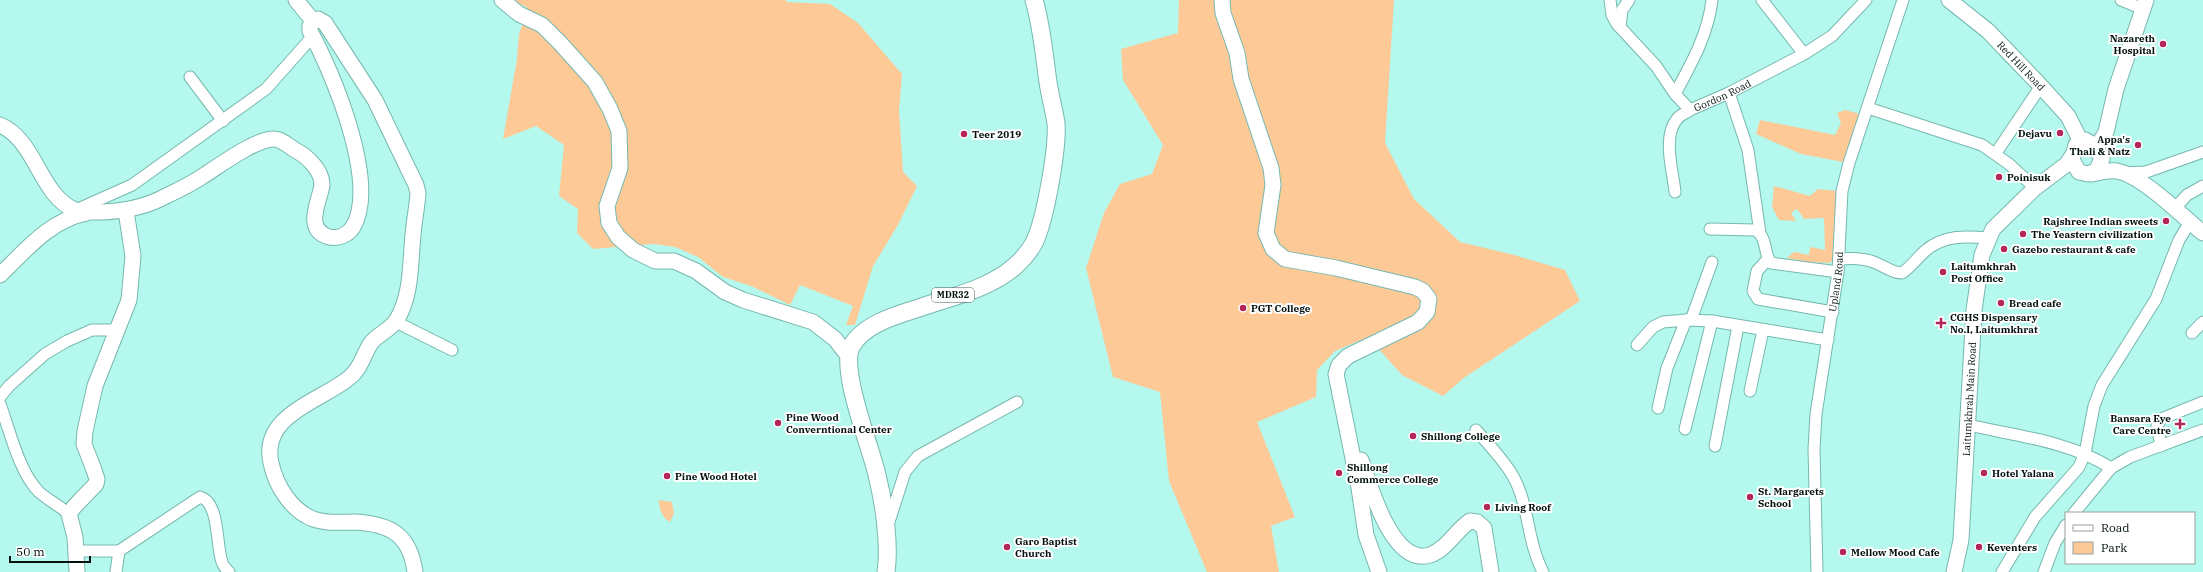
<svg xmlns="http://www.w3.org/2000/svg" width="2203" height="572" font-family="'IBM Plex Serif',serif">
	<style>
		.green { fill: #fdca97 }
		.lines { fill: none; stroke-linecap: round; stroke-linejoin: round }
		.street-casing { stroke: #76b8af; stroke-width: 13 }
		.secondary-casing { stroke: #76b8af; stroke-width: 17 }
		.primary-casing { stroke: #76b8af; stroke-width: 19 }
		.street { stroke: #fff; stroke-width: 11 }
		.secondary { stroke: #fff; stroke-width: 15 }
		.primary { stroke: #fff; stroke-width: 17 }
		.poi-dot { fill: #b42558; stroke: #fff; stroke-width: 1.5 }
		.labels { text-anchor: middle; stroke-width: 4; stroke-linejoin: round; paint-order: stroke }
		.shield { fill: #fff; stroke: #4c5856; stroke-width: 1 }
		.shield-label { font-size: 9px; font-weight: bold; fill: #00100d }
		.poi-label { font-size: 10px; font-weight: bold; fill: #00100d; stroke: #fff; text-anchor: start }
		.street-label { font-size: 10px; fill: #00100d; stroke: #fff }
	</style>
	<rect width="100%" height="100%" fill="#b4f8ee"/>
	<g class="green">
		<path d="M513,0H786L787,2L830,4L858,23L902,74L899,111L903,172L917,186L898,225L873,266L855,325H846L853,306L800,285L790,305L751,286L723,277L698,257L675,247L653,244L593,249L577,233L578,209L559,196L564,145L536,126L503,139L517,59L519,34L528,8Z"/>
		<path d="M1179,0H1394L1385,143L1414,199L1460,242L1514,255L1565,270L1580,301L1465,377L1443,396L1402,375L1368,337L1335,351L1317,370L1316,397L1257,422L1295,517L1271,526L1279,572H1207L1169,481L1160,392L1113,377L1086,268L1104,213L1120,184L1152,174L1163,145L1123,80L1121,49L1178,33Z"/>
		<path d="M1845,110L1860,114L1853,139L1843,162L1801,154L1756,134L1760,120L1835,135L1841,123L1837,113Z"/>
		<path d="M1774,186L1810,196L1818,189L1836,191V255L1830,263L1809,262L1787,258L1794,252L1809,255L1810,247L1825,250L1824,218L1804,219L1797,209L1791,213L1796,221L1779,220L1772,207Z"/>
		<path d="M659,500L672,502L674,513L670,522C662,518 659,508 659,500Z"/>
	</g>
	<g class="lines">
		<g class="street-casing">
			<g id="street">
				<path id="s1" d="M1610,0L1612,15L1617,24L1656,66L1675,94L1690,110L1729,93L1804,54L1832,36L1866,0"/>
				<path d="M1762,0L1804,54"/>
				<path d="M2121,0L2143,9"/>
				<path d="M1620,27L1622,10L1629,0"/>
				<path d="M190,77L223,121"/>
				<path d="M1729,93L1748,150L1760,233"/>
				<path d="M1675,94C1691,64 1708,35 1712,0"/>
				<path d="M1868,108L1982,145L2009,164L2035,188"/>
				<path d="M1996,153L2041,86"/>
				<path d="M2124,173L2146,172L2203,152"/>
				<path d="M1675,192C1673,171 1662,137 1677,119C1680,115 1686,113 1690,110"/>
				<path d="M2174,209L2187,195L2203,186"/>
				<path d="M76,210L132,185L266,89L313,36"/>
				<path d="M1710,229L1755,230C1768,237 1763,253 1771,263L1838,272"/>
				<path d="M1768,259L1757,271L1753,291L1758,299L1833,312"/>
				<path d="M1839,259C1852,258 1865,258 1876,263C1886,267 1892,273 1902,273C1911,267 1917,258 1925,251C1943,235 1965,236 1988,238"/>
				<path d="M1691,320L1712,262"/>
				<path d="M396,322L452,350"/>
				<path d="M2192,333L2203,322"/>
				<path d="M1637,345L1653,327L1663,322L1686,320L1712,321L1828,340"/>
				<path d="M1750,391L1763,330"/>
				<path d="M0,397L9,386L45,354L67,341L92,330H116"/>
				<path d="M0,404C10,431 19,472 39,492C48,500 60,506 69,514"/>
				<path d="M1658,408L1667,368L1686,320"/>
				<path d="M1968,425C2017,436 2069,441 2111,468"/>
				<path d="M1685,429L1712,321"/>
				<path d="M1476,430C1489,445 1505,461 1514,478C1529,506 1527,541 1543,572"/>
				<path d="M1715,446L1738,326"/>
				<path d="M2161,446L2157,426L2161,419L2203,402"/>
				<path d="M2074,513L2111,468L2130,457L2203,430"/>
				<path d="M888,525L905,472L918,456L1017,402"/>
				<path d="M77,551H119"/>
				<path d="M116,572L119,551L200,497C220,502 216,547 222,562C223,566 226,569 229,572"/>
				<path id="s2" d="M1817,572L1814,449L1816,414L1838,272L1842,191L1849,163L1903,0"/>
				<path d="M2002,572L2035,517L2079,467L2085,453L2094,406L2102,385L2156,299L2179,240L2190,222"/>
				<path d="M2044,572L2055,543L2066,525"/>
			</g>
		</g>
		<g class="secondary-casing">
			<g id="secondary">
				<path d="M296,0L313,21"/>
				<path d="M502,0L519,14L542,25L561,44L595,82L610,109L619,131L620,168L607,206L609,223L618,237L633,250L655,261H674L696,271L725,292L743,300L813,322L835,339L849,357"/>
				<path d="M1222,0L1223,13L1237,53L1241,79L1271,168L1273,185L1266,233L1273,249L1285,259L1336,268L1415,287L1423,291L1429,299L1427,312L1418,322L1348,356L1339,365L1336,374L1359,488L1366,535L1379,572"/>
				<path id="s3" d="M1949,0L1988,31L2037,82L2068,116L2081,142"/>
				<path d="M0,125C36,140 40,196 75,210C83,213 94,212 103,212C126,211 146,207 166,196C179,190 191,184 203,176C219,166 255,139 274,139C281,139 289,146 295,150C307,156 322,170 322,185C320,200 303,230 329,237C338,239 348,235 353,227C379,183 333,73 310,31V26L313,21L318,19L325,23L375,100L416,185L418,193C417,208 414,221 413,235C410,264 412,296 396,321C390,330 378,334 371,343C363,355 361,369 349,378C321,401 260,415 271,463C276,486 291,510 313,519C327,524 341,522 355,522C391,524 410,535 415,572"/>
				<path d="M2085,140L2094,145L2102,159L2096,171L2088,174L2079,172L2072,160L2076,145Z"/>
				<path d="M2097,147L2106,132L2116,89L2146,0"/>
				<path d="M2092,174C2100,172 2109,170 2117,171C2143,176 2182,216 2203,233"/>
				<path d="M0,275C26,250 50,220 87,213"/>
				<path d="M1361,460C1370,485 1392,567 1430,555C1447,549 1456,530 1470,521L1477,522L1484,528L1491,572"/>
				<path d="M77,572L75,537L69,514L74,507L96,484L97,479L94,470L84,444L85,431L95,386L129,300L133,256L126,211"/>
				<path id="s4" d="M1954,572L1961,540L1974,310L1982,255L1993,229L2035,188L2067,164L2072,156"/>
			</g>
		</g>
		<g class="primary-casing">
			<path id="primary" d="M886,572C890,544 884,503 877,475C871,448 840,371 851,347C863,324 897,315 919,308C950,297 989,289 1014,267C1022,260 1029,252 1034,243C1045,221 1058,148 1056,123C1054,110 1050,96 1048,82C1044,54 1042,27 1034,0"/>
		</g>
		<use href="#street" class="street"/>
		<use href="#secondary" class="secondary"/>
		<use href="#primary" class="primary"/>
	</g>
	<g class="poi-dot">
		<circle cx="2163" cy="44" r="4"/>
		<circle cx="2060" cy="133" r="4"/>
		<circle cx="964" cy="134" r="4"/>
		<circle cx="2138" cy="145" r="4"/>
		<circle cx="1999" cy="177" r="4"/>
		<circle cx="2166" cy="221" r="4"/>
		<circle cx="2023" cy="234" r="4"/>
		<circle cx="2004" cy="249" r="4"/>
		<circle cx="1943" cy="272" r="4"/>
		<circle cx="2001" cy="303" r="4"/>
		<circle cx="1243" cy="308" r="4"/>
		<path d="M1939 317h4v4h4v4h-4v4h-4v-4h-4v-4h4z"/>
		<circle cx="778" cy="423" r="4"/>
		<path d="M2178 418h4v4h4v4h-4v4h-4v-4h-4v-4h4z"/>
		<circle cx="1413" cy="436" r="4"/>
		<circle cx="1339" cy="473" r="4"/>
		<circle cx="1984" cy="473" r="4"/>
		<circle cx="667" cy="476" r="4"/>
		<circle cx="1750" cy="497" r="4"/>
		<circle cx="1487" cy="507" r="4"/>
		<circle cx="1007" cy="547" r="4"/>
		<circle cx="1979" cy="547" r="4"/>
		<circle cx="1843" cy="552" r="4"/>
	</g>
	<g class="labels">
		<rect class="shield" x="932" y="288" width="42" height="14" rx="3"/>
		<g class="shield-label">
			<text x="953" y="298">MDR32</text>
		</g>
		<g class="poi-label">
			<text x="2155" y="42" text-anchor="end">Nazareth<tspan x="2155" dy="12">Hospital</tspan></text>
			<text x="2052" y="137" text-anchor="end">Dejavu</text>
			<text x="972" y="138">Teer 2019</text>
			<text x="2130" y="143" text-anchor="end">Appa's<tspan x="2130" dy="12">Thali &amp; Natz</tspan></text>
			<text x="2007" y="181">Poinisuk</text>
			<text x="2158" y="225" text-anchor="end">Rajshree Indian sweets</text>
			<text x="2031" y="238">The Yeastern civilization</text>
			<text x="2012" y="253">Gazebo restaurant &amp; cafe</text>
			<text x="1951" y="270">Laitumkhrah<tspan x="1951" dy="12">Post Office</tspan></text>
			<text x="2009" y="307">Bread cafe</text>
			<text x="1251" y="312">PGT College</text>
			<text x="1950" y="321">CGHS Dispensary<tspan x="1950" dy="12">No.I, Laitumkhrat</tspan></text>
			<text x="786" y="421">Pine Wood<tspan x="786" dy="12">Converntional Center</tspan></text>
			<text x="2171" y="422" text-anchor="end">Bansara Eye<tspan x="2171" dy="12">Care Centre</tspan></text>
			<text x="1421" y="440">Shillong College</text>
			<text x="1347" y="471">Shillong<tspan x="1347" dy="12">Commerce College</tspan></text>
			<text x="1992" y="477">Hotel Yalana</text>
			<text x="675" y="480">Pine Wood Hotel</text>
			<text x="1758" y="495">St. Margarets<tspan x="1758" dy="12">School</tspan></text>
			<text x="1495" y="511">Living Roof</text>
			<text x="1015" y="545">Garo Baptist<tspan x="1015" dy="12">Church</tspan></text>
			<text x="1987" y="551">Keventers</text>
			<text x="1851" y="556">Mellow Mood Cafe</text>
		</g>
		<g class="street-label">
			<text dy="4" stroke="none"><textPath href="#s3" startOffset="98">Red Hill Road</textPath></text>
			<text dy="4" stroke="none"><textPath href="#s1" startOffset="174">Gordon Road</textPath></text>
			<text dy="4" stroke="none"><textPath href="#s2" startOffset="292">Upland Road</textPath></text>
			<text dy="4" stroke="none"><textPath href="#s4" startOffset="174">Laitumkhrah Main Road</textPath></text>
		</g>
	</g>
	<rect x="2065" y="512" width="130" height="52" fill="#ffffff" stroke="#999f9e"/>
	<rect x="2073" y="525" width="20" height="6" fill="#ffffff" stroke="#999f9e"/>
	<text x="2101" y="532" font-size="12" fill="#00100d">Road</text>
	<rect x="2073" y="542" width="20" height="12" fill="#fdca97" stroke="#999f9e"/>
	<text x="2101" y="552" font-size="12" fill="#00100d">Park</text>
	<path d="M10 556v6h80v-6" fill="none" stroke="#00100d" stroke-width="2"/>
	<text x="16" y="556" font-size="12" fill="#00100d" stroke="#ffffff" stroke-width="3" paint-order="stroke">50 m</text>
</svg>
